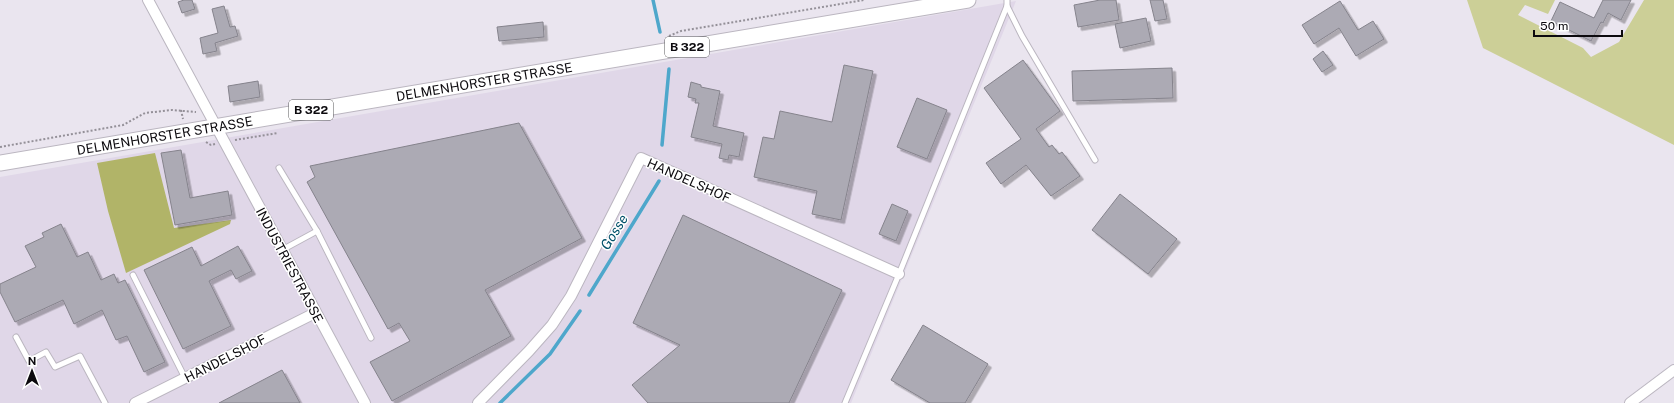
<svg xmlns="http://www.w3.org/2000/svg" width="1674" height="403" font-family="'Public Sans',sans-serif">
	<style>
		.built { fill: #e0d7e8 }
		.green { fill: #cccf97 }
		.forest { fill: #b1b468 }
		.lines { fill: none; stroke-linecap: round; stroke-linejoin: round }
		.stream { stroke: #4ea7cb; stroke-width: 3.5 }
		.building { fill: #acaab4; stroke: #85838c; filter: url(#shadow) }
		.lane-casing { stroke: #bbb6c0; stroke-width: 7 }
		.street-casing { stroke: #bbb6c0; stroke-width: 12 }
		.primary-casing { stroke: #bbb6c0; stroke-width: 17 }
		.path { stroke: #949098; stroke-width: 2; stroke-dasharray: 2 2; stroke-linecap: butt }
		.lane { stroke: #fff; stroke-width: 5 }
		.street { stroke: #fff; stroke-width: 10 }
		.primary { stroke: #fff; stroke-width: 15 }
		.labels { text-anchor: middle; stroke-width: 3; stroke-linejoin: round; paint-order: stroke }
		.shield { fill: #fff; stroke: #555456; stroke-width: 1 }
		.shield-label { font-size: 12px; font-weight: bold; fill: #0c0a0e }
		.street-label { font-size: 13px; fill: #0c0a0e; stroke: #fff }
		.water-label { font-size: 14px; font-style: italic; fill: #005069; stroke: #fff }
	</style>
	<defs>
		<filter id="shadow"><feDropShadow dx="3.5" dy="3.5" stdDeviation="0" flood-color="#0004"/></filter>
	</defs>
	<rect width="100%" height="100%" fill="#eae5ef"/>
	<path class="built" d="M1016,1L851,403H0V177Z"/>
	<path class="green" d="M1467,0H1555L1548,14L1525,5L1518,15L1583,48L1591,57L1619,42L1644,0H1674V145L1483,48Z"/>
	<path class="forest" d="M155,153L174,228L231,220L230,224L126,273L108,211L97,163Z"/>
	<g class="lines">
		<g class="stream">
			<path d="M653,0L660,32"/>
			<path d="M662,145L669,69"/>
			<path d="M589,295L659,181"/>
			<path d="M500,403L550,354L580,311"/>
		</g>
	</g>
	<g class="building">
		<path d="M184,0H192L195,9L182,13L178,2Z"/>
		<path d="M1100,0H1116L1119,20L1078,27L1074,5Z"/>
		<path d="M1150,0H1163L1167,19L1155,21Z"/>
		<path d="M1603,0H1631L1621,20L1608,13L1603,23L1601,22L1591,41L1551,21L1560,2L1594,18Z"/>
		<path d="M1340,1L1358,30L1373,21L1384,39L1356,56L1339,28L1314,44L1302,25Z"/>
		<path d="M224,6L230,27L235,26L238,36L215,43L217,51L203,54L200,38L218,33L212,9Z"/>
		<path d="M1146,18L1151,41L1120,48L1115,24Z"/>
		<path d="M543,22L544,37L499,41L497,27Z"/>
		<path d="M1323,51L1333,65L1322,72L1313,59Z"/>
		<path d="M1023,60L1060,111L1036,129L1049,147L1052,145L1059,154L1062,152L1080,176L1051,196L1026,165L1001,184L986,163L1021,139L984,88Z"/>
		<path d="M844,65L873,71L841,220L812,214L817,191L754,177L763,137L774,139L780,111L832,122Z"/>
		<path d="M1172,68L1173,98L1073,101L1072,71Z"/>
		<path d="M258,81L260,97L230,102L228,86Z"/>
		<path d="M691,82L701,85V87L720,91L713,126L744,133L739,157L729,155L728,160L719,158L722,144L691,137L699,103H695L696,99L688,97Z"/>
		<path d="M917,98L947,110L927,159L897,147Z"/>
		<path d="M519,123L582,238L485,290L511,336L392,401L370,362L410,341L399,323L388,329L307,182L315,177L310,166Z"/>
		<path d="M181,150L190,198L228,191L232,215L175,225L161,153Z"/>
		<path d="M1120,194L1177,239L1148,274L1092,230Z"/>
		<path d="M892,204L908,211L896,241L879,234Z"/>
		<path d="M683,215L842,290L789,403H648L632,385L680,345L633,323Z"/>
		<path d="M61,224L77,257L88,252L101,280L114,274L118,283L125,280L165,362L144,372L127,336L116,340L102,310L74,324L63,300L15,322L0,292V284L36,267L25,246L44,237L42,233Z"/>
		<path d="M238,246L252,271L236,279L231,270L209,281L231,326L183,349L144,270L192,247L201,266Z"/>
		<path d="M923,325L988,364L965,403H930L891,380Z"/>
		<path d="M282,370L300,403H219Z"/>
	</g>
	<g class="lines">
		<g class="lane-casing">
			<g id="lane">
				<path d="M1007,6L1022,36L1095,160"/>
				<path d="M279,168L317,231"/>
				<path d="M282,250L317,231L371,338"/>
				<path d="M133,275L185,378"/>
				<path d="M16,337L29,361L46,352L55,367L80,356L105,403"/>
				<path d="M845,403L899,274L1007,6V0"/>
			</g>
		</g>
		<g class="street-casing">
			<g id="street">
				<path d="M148,0L365,403"/>
				<path d="M135,403L315,313"/>
				<path d="M478,403L529,351L552,325L571,296L641,158L899,274"/>
				<path d="M1630,403L1674,370"/>
			</g>
		</g>
		<g class="primary-casing">
			<g id="primary">
				<path id="s1" d="M0,163L968,0"/>
			</g>
		</g>
		<g class="path">
			<path d="M669,36L681,31L864,0"/>
			<path d="M181,110L183,119"/>
			<path d="M235,140L278,133"/>
			<path d="M206,142L211,145L215,144"/>
			<path d="M0,147L123,125L145,113L172,110L196,112"/>
		</g>
		<use href="#lane" class="lane"/>
		<use href="#street" class="street"/>
		<use href="#primary" class="primary"/>
	</g>
	<g class="labels">
		<g class="shield">
			<rect x="665" y="37" width="44" height="20" rx="3"/>
			<rect x="289" y="100" width="44" height="20" rx="3"/>
		</g>
		<g class="shield-label">
			<text x="687" y="51">B 322</text>
			<text x="311" y="114">B 322</text>
		</g>
		<g class="street-label">
			<text dy="5" stroke="none"><textPath href="#s1" startOffset="491">DELMENHORSTER STRASSE</textPath></text>
			<text dy="5" stroke="none"><textPath href="#s1" startOffset="167">DELMENHORSTER STRASSE</textPath></text>
			<text transform="translate(689 180) rotate(24)" y="5">HANDELSHOF</text>
			<text transform="translate(290 265) rotate(62)" y="5">INDUSTRIESTRASSE</text>
			<text transform="translate(225 358) rotate(-27)" y="5">HANDELSHOF</text>
		</g>
		<g class="water-label">
			<text transform="translate(614 232) rotate(-58)" y="5">Gosse</text>
		</g>
	</g>
	<g transform="translate(32 371)" stroke="#ffffff" stroke-width="3" paint-order="stroke">
	<path d="M0-3L7 15L0 10L-7 15Z" fill="#0c0a0e"/>
	<text y="-6" font-size="11" font-weight="bold" text-anchor="middle" fill="#0c0a0e">N</text>
	</g>
	<path d="M1534 30v6h88v-6" fill="none" stroke="#0c0a0e" stroke-width="2"/>
	<text x="1540" y="30" font-size="12" fill="#0c0a0e" stroke="#ffffff" stroke-width="3" paint-order="stroke">50 m</text>
</svg>
